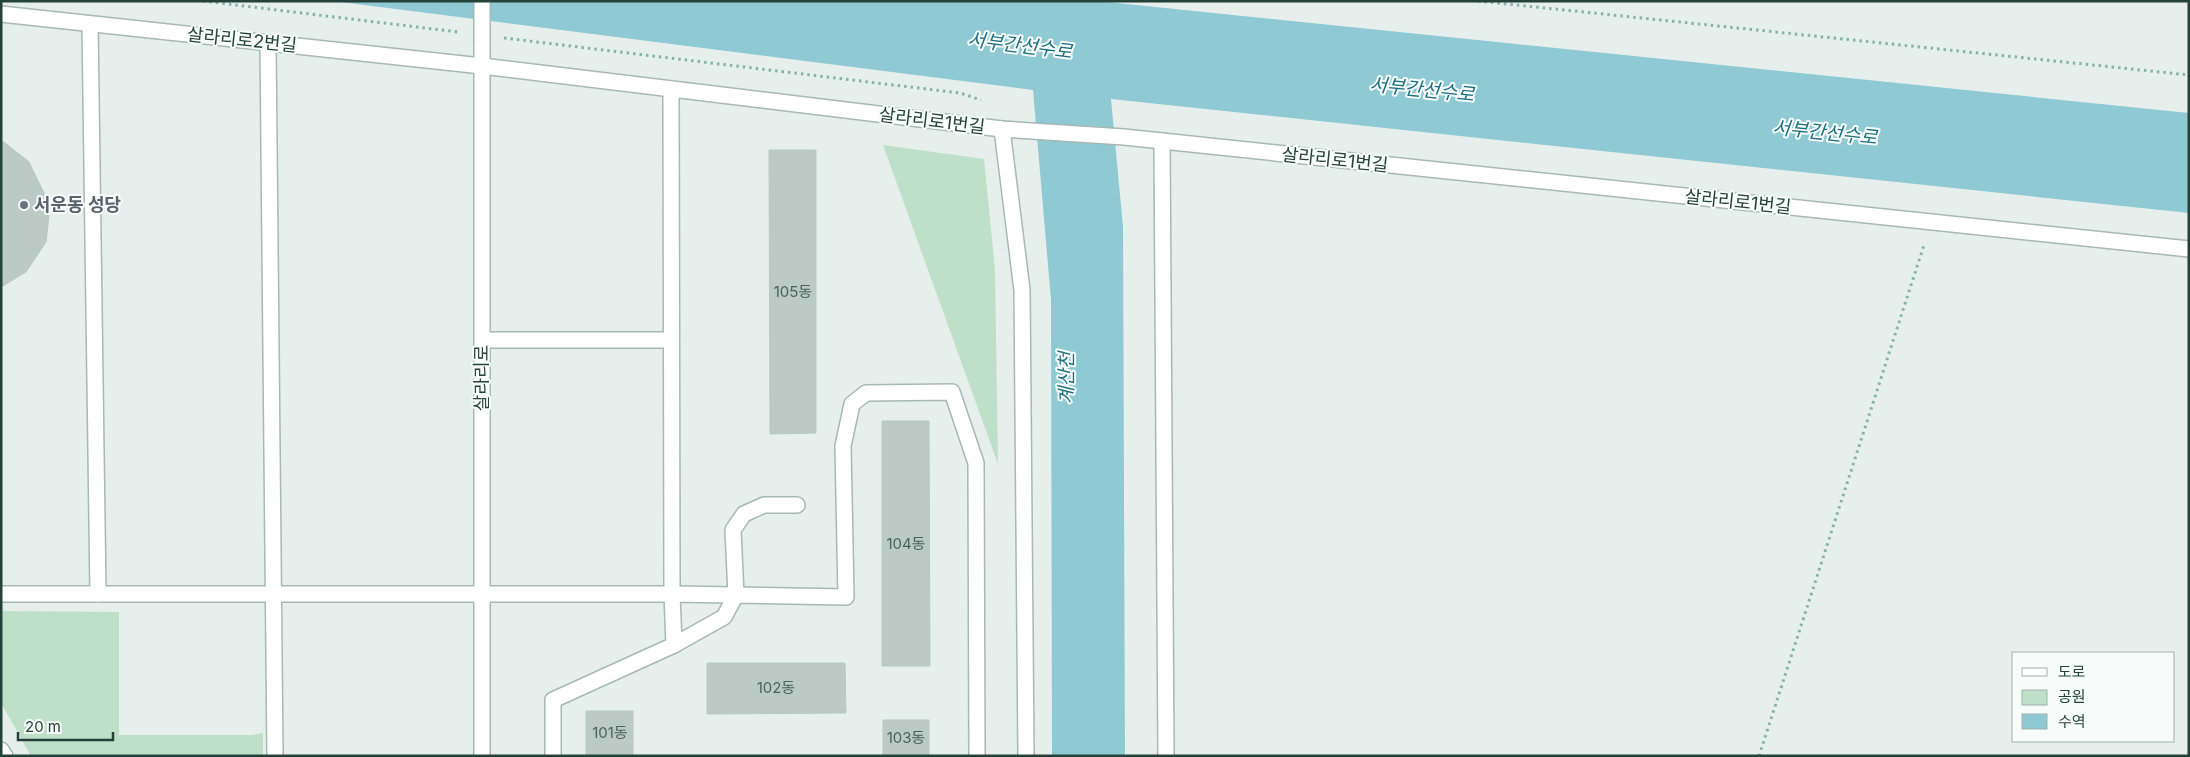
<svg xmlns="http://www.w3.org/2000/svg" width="2190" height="757" font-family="Inter,'Noto Sans KR',sans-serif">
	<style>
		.green { fill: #bfe0c8 }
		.water { fill: #8ec9d4 }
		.building { fill: #bbcac4; stroke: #b8c9c2 }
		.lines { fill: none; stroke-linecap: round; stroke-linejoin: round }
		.minor-casing { stroke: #a8b8b2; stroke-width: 18 }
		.path { stroke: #86b3a5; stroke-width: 3; stroke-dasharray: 2.5 4; stroke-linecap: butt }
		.minor { stroke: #fff; stroke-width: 15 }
		.minor-bridge-casing { stroke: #a8b8b2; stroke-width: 18; stroke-linecap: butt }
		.minor-bridge { stroke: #fff; stroke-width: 15 }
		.worship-dot { fill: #6b7280; stroke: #f7fbf9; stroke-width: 2 }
		.labels { text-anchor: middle; stroke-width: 4; stroke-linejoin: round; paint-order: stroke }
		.number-label { font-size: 15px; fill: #4a645c }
		.street-label { font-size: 18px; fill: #24423a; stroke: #f7fbf9 }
		.worship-label { font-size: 18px; font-weight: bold; fill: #5b616d; stroke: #f7fbf9; text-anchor: start }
		.water-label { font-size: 19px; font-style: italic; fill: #1c6f80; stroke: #f7fbf9 }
	</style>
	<rect width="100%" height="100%" fill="#e6efeb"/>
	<g class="green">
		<path d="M883,145L984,159L995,270L998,464Z"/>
		<path d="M1,611L119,612V735H251L263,733V756H31L1,703Z"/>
	</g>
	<path class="water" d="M333,1H1097L2189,113V213L1111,99L1123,227L1125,756H1052L1051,300L1033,90Z"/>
	<g class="building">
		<path d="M1,142H4L29,162L44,193L49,216L46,242L26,272L1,287Z"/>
		<path d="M769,150H816V433L770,434Z"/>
		<path d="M882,421H929L930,666H882Z"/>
		<path d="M707,663H845L846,713L707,714Z"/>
		<rect x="586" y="711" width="47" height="45"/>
		<rect x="883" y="720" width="46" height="36"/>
	</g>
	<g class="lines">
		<g class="minor-casing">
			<g id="minor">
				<path d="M1,14L482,66L1002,129L1124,137L2189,249"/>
				<path d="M90,24L98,594"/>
				<path d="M268,43L275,756"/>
				<path d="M482,46V756"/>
				<path d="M1002,129L1022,290L1026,756"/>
				<path d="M1162,141L1166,756"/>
				<path d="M482,340H671"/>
				<path d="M1,594H672L671,89"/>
				<path d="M674,645L724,617L736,595L846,597L843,446L852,404L866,393L952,392L976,463L977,756"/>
				<path d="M1,750L5,756"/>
				<path d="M553,756V700L674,645L672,594L736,595L733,530L744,514L764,505H797"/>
			</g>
		</g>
		<g class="path">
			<path d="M203,1L458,32"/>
			<path d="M1478,1L2189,75"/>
			<path d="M504,38L960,93L981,100"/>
			<path d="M1759,756L1924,245"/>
		</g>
		<use href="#minor" class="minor"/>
		<g class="minor-bridge-casing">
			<path id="minor-bridge" d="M482,46V1"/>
		</g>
		<use href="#minor-bridge" class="minor-bridge"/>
	</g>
	<circle class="worship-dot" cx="24" cy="205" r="5"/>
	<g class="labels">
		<g class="number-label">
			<text x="793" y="297">105동</text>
			<text x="906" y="549">104동</text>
			<text x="776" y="693">102동</text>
			<text x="610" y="738">101동</text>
			<text x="906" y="743">103동</text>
		</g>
		<g class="street-label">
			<text transform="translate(242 40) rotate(6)" y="6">살라리로2번길</text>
			<text transform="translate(932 121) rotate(7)" y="6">살라리로1번길</text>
			<text transform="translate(1335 160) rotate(6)" y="6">살라리로1번길</text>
			<text transform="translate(1738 202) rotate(6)" y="6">살라리로1번길</text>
			<text transform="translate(482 378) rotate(-90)" y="6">살라리로</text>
		</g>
		<g class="worship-label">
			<text x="34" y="211">서운동 성당</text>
		</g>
		<g class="water-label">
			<text transform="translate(1020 45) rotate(7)" y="7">서부간선수로</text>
			<text transform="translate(1422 89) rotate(6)" y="7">서부간선수로</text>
			<text transform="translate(1825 132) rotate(6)" y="7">서부간선수로</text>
			<text transform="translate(1066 378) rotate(-90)" y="7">계산천</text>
		</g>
	</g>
	<rect width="2190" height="757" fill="none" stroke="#24423a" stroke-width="5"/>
	<rect x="2012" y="652" width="162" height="90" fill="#f7fbf9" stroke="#a3b1ad"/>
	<rect x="2022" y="668" width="25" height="8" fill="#ffffff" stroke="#a3b1ad"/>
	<text x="2058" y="677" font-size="15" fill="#24423a">도로</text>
	<rect x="2022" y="690" width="25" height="15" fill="#bfe0c8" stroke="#a3b1ad"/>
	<text x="2058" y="702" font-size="15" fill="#24423a">공원</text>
	<rect x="2022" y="714" width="25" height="15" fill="#8ec9d4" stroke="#a3b1ad"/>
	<text x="2058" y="727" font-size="15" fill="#24423a">수역</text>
	<path d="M18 732v8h95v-8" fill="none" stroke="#24423a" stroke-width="2.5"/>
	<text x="25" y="732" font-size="15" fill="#24423a" stroke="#f7fbf9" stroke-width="4" paint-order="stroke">20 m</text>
</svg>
